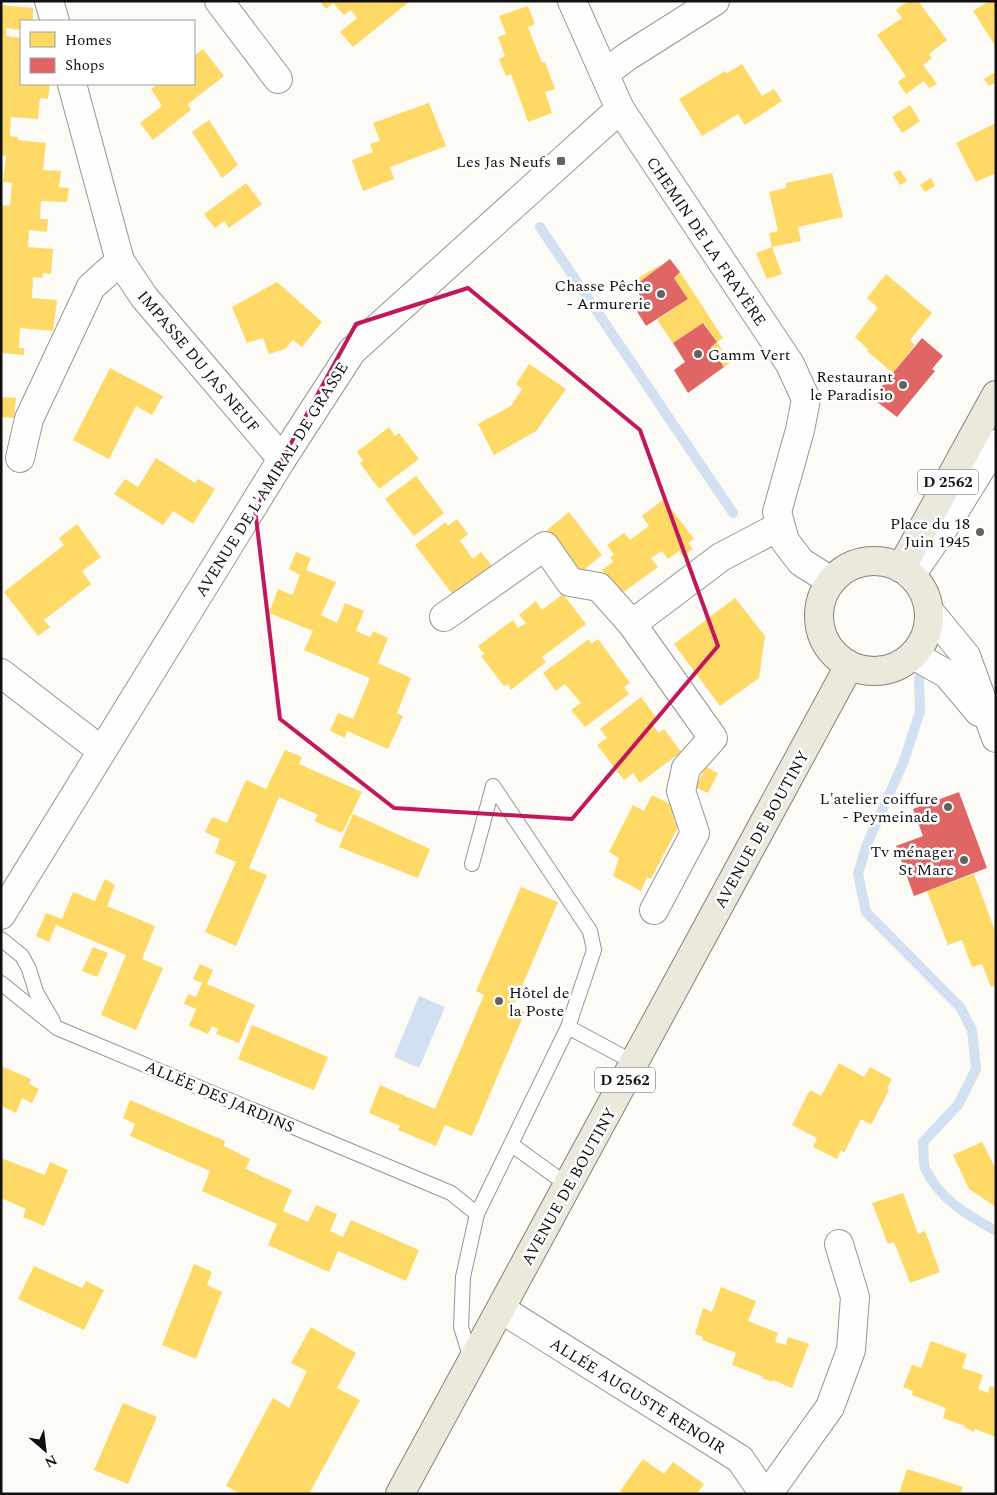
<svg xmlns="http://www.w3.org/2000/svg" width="997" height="1495" font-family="Spectral,serif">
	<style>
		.water { fill: #d1e1f2 }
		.homes { fill: #ffd966 }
		.shops { fill: #e06666 }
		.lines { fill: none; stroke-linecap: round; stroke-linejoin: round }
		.stream { stroke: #d1e1f2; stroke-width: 10 }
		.service-casing { stroke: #969694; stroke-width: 16 }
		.minor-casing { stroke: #969694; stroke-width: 30 }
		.primary-casing { stroke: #848381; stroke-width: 30 }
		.service { stroke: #fffefe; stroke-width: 14 }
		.minor { stroke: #fffefe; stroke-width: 28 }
		.primary { stroke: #eae9dc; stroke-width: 28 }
		.marked { fill: none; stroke: #c2185b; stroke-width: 4; stroke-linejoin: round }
		.poi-dot { fill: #636260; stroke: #fff; stroke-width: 2 }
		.labels { text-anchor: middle; stroke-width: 5; stroke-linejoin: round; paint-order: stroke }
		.shield { fill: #fff; stroke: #585858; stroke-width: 1 }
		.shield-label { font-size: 15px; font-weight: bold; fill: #101010 }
		.poi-label { font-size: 16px; fill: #101010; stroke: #fff; text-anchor: end }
		.street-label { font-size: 16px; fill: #101010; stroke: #fff }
	</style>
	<rect width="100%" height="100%" fill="#fcfbf6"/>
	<path class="water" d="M419,996L445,1007L419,1068L394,1057Z"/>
	<g class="homes">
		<path d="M320,1H410L353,47L340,32L357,18L351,10L344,15L333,3L326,9Z"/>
		<path d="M908,1H918L947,40L929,54L932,58L923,65L937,84L929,88L924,81L906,94L898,82L906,76L877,35L902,18L896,10Z"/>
		<path d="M989,1H996V47L973,11Z"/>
		<path d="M1,5L33,8V21H21V30L6,28V36L21,38V84H50L48,99L40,98L38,119L11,117L10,136L18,137V140L46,143L43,170L61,171L59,187L69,188L67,202L41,201L40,219H48L47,232L29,230L28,247L53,249L51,274L43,273L42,278L33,277L32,298L57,300L53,331L20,328L19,348H24V355L1,353V205L10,206L12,183L3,182L6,156L1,155Z"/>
		<path d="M528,6L535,24L528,27L542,63L545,62L555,89L545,92L552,113L528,122L511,74L506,76L499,59L505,56L498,37L506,34L499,16Z"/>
		<path d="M203,49L224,76L188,104L191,110L153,140L140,123L162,106L151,89L158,84H194V56Z"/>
		<path d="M742,64L762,96L774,89L782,101L745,125L738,114L702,136L679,99L725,71L727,73Z"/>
		<path d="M996,72V82L989,86L984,79Z"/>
		<path d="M429,103L446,146L390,167L394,179L363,191L352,160L373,152L370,144L380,141L373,123Z"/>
		<path d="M910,105L920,121L902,133L892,117Z"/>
		<path d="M209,120L238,165L222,178L192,132Z"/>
		<path d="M996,123V173L976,182L956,143Z"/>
		<path d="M900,170L907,181L900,185L893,173Z"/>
		<path d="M832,173L843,217L798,227L801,241L772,247L782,274L767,279L756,253L772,247L769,233L778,231L769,192L786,188V183Z"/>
		<path d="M931,178L935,186L925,192L920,185Z"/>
		<path d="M246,183L262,204L229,228L224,221L215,228L204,214Z"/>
		<path d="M660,265V266L634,286L631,282Z"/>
		<path d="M680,272L723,338L717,342L730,363L724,367L711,347L717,342L704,323L673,343L657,320L688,299L674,278Z"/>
		<path d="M886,274L932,313L910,340L915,345L893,373L867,351L869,350L855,337L878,308L867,298Z"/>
		<path d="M277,282L322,322L302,347L293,340L285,349L269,354L263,338L247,343L232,307Z"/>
		<path d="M529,364L566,389L536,431L494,455L478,424L511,406L522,389L516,384Z"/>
		<path d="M110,368L163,396L152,415L136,406L109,459L73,440Z"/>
		<path d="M1,397L16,398L14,418L1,417Z"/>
		<path d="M389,427L395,436L399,433L419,459L379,489L360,463L363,461L357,452Z"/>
		<path d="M156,458L195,483L198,479L215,489L193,524L173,511L163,525L114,494L125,479L138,487Z"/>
		<path d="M416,476L444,513L414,536L385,499Z"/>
		<path d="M664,499L694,539L688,543L693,549L683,556L679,551L668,559L662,551L651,558L658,567L621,594L602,570L613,562L610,557L614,555L607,545L624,533L630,540L649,526L642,516Z"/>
		<path d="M569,512L602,555L581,572L547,530Z"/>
		<path d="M457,519L468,534L460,541L473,559L481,552L492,566L483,573L486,576L456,599L415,545L446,522L448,526Z"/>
		<path d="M77,524L101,557L82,571L91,584L44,620L50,627L38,636L4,592L64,545L59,538Z"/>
		<path d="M296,552L311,558L306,570L336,582L321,615L337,623L345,603L364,611L356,631L370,637L373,631L388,638L378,663L411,678L397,713L403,716L388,749L347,731L345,738L330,731L338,713L353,719L370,678L304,650L313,631L269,613L278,589L292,595L294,592L300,575L289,569Z"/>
		<path d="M563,594L586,624L542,657L546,662L511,690L508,684L504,686L481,656L484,654L478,646L513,620L518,628L526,623L519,615L536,601L542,610Z"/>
		<path d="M735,598L765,636L759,678L720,706L674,644Z"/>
		<path d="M589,639L591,644L598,639L630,683L624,687L629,694L585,727L571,710L581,703L565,684L556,691L543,673Z"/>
		<path d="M641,697L658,720L652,725L659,733L664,729L681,752L640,783L633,773L624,780L597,745L607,738L600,729Z"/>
		<path d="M285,750L302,757L299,764L362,792L342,833L314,821L318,815L279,797L249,868L267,875L236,946L205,932L236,862L215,853L220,839L205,832L212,817L227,823L246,780L266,789Z"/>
		<path d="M706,767L718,773L708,793L695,787Z"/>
		<path d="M652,795L680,809L674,822L679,825L651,879L647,877L641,891L613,876L619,858L609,852L633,805L644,811Z"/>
		<path d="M353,814L430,849L418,878L339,847Z"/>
		<path d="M974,874L994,928L996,927V985L991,987L982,964L972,967L962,940L948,945L927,891Z"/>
		<path d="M105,879L115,885L107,906L155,926L142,959L163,968L136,1030L101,1015L126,955L56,925L49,942L36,936L46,913L62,919L73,892L95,901Z"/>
		<path d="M521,887L558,902L513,1007L525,1012L472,1136L445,1125L436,1146L398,1130L400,1126L369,1113L380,1085L435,1109L484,995L476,991Z"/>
		<path d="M93,947L108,953L97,977L82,971Z"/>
		<path d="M200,964L213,970L207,984L255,1005L239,1043L216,1034L218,1029L212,1026L208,1034L189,1026L196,1009L184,1004L188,994L196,997L202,983L193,979Z"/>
		<path d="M252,1025L328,1057L314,1090L238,1059Z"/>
		<path d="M839,1063L864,1077L870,1067L892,1079L887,1088L889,1090L871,1125L861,1119L844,1153L841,1150L837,1159L813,1147L817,1138L792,1125L810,1090L821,1096Z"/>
		<path d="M1,1066L31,1079L29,1084L39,1089L32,1103L22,1098L16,1113L1,1106Z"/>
		<path d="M130,1100L225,1141L224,1146L250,1159L246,1169L292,1190L283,1211L308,1222L316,1205L337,1214L330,1231L343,1237L351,1220L419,1250L406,1281L338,1251L329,1272L268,1245L277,1224L202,1191L210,1171L130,1136L135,1124L123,1118Z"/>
		<path d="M982,1142L996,1169V1207L969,1189L953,1155Z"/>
		<path d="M1,1158L45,1175L50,1162L68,1170L44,1226L23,1217L26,1209L1,1198Z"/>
		<path d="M903,1193L918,1234L925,1231L940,1272L910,1283L894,1242L888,1244L872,1203Z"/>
		<path d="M194,1264L212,1272L207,1285L222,1292L196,1359L162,1345Z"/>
		<path d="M34,1266L82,1288L86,1281L104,1290L84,1330L18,1299Z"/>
		<path d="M721,1287L756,1301L748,1321L778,1333L775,1342L786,1345L788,1337L809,1344L792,1388L773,1380L772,1382L762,1378V1376L732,1365L736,1353L702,1340L703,1337L695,1334L703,1308L712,1312Z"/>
		<path d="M311,1327L356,1353L337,1388L360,1400L309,1494H241L226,1486L273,1398L289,1408L307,1371L291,1363Z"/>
		<path d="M931,1341L967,1354L962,1368L983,1375L978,1389L988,1393L990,1386L996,1388V1437L975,1429L974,1432L964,1427L965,1426L943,1418L946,1408L912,1395L913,1391L903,1387L912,1365L921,1368Z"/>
		<path d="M123,1403L157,1417L128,1484L94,1470Z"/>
		<path d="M643,1459L664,1474L673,1462L704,1484L697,1494H624L620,1491Z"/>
		<path d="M907,1469L963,1487L960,1494H899Z"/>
	</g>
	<g class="shops">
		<path d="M670,259L680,272L674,278L688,299L646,326L633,305L642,299L634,286Z"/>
		<path d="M703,323L717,342L711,347L724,367L688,393L674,370L685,362L673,343Z"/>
		<path d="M922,338L943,356L932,369L935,371L897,417L872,398Z"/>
		<path d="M959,792L987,868L914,896L896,846L923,836L913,809Z"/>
	</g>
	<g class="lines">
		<g class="stream">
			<path d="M540,227L733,513"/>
			<path d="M919,678L920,711L904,761L867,844L858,874L866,912L960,1007L972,1030L976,1069L958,1105L923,1142C924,1150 922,1163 926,1170C940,1200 968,1215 996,1231"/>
		</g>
		<g class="service-casing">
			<g id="service">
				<path d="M472,864L493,786L590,931L594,950L568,1027"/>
				<path d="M1,939L22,956L29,969L36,992L53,1021"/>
				<path d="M1,983L57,1028L451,1193L477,1214"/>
				<path d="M512,1145L569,1186"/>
				<path d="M472,1362L461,1327L463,1277L477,1214L568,1027L635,1063"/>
			</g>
		</g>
		<g class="minor-casing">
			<g id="minor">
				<path d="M49,1L55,21"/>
				<path d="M219,1L278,79"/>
				<path d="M572,1L620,109L790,364L806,399L800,430L777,512L785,541L801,562L831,581"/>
				<path d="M605,73L628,56L715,1"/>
				<path d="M72,84L120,261L144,297L282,459"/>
				<path d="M20,458L29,419L91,287L120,261"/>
				<path d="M911,575L949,520L996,444"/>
				<path d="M929,611L966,656L996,738"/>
				<path d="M444,617L545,546L570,582L599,587L632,624L721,557L780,526"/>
				<path d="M632,624L713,738L686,768L681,791L695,833L654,910"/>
				<path d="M913,655L947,674L979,712"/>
				<path d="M1,673L102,751"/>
				<path d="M1,915L282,459L352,351L620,109"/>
				<path d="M501,1309L740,1459L764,1494"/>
				<path d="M768,1494L830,1407L851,1350L855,1297L839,1244"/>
			</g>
		</g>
		<g class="primary-casing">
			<g id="primary">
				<circle cx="874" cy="616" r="55"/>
				<path d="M901,568L996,395"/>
				<path d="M400,1494L849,666"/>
			</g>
		</g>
		<use href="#service" class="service"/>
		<use href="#minor" class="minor"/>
		<use href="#primary" class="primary"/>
	</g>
	<path class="marked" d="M468,288L640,430L718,646L572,819L394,808L280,719L255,509L356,324Z"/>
	<g class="poi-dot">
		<rect x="556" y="156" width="10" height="10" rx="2.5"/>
		<circle cx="661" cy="294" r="5"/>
		<circle cx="698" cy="354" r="5"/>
		<circle cx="903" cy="385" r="5"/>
		<circle cx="980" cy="532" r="5"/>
		<circle cx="948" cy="807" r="5"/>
		<circle cx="964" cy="860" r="5"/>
		<circle cx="499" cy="1001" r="5"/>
	</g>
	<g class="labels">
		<g class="shield">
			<rect x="918" y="469.5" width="60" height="25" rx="4"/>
			<rect x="595" y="1067.5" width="60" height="25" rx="4"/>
		</g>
		<g class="shield-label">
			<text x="948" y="487">D 2562</text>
			<text x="625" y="1085">D 2562</text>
		</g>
		<g class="poi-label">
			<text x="551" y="167">Les Jas Neufs</text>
			<text x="651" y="291">Chasse Pêche<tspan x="651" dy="18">- Armurerie</tspan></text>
			<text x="708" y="360" text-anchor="start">Gamm Vert</text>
			<text x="893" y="382">Restaurant<tspan x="893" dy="18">le Paradisio</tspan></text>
			<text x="970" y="529">Place du 18<tspan x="970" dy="18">Juin 1945</tspan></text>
			<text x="938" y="804">L'atelier coiffure<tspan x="938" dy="18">- Peymeinade</tspan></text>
			<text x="954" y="857">Tv ménager<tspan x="954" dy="18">St Marc</tspan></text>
			<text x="509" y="998" text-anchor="start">Hôtel de<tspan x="509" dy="18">la Poste</tspan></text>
		</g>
		<g class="street-label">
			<text transform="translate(707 241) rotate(56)" y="6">CHEMIN DE LA FRAYÈRE</text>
			<text transform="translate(199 361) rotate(50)" y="6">IMPASSE DU JAS NEUF</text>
			<text transform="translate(271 479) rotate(-58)" y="6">AVENUE DE L'AMIRAL DE GRASSE</text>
			<text transform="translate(761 829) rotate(-61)" y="6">AVENUE DE BOUTINY</text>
			<text transform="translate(220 1096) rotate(23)" y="6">ALLÉE DES JARDINS</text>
			<text transform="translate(568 1186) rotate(-61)" y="6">AVENUE DE BOUTINY</text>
			<text transform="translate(638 1395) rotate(32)" y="6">ALLÉE AUGUSTE RENOIR</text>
		</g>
	</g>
	<rect width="997" height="1495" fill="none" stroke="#101010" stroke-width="5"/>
	<rect x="20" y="20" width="175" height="65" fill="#ffffff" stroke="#9f9f9f"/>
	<rect x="30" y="32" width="25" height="15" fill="#ffd966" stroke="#9f9f9f"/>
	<text x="65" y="45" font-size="15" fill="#101010">Homes</text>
	<rect x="30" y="58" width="25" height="15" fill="#e06666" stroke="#9f9f9f"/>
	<text x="65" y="70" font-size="15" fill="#101010">Shops</text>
	<g transform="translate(45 1450) rotate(152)" stroke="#ffffff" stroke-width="4" paint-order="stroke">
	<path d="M0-4L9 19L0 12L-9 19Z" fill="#101010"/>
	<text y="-8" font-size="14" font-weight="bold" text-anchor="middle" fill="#101010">N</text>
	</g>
</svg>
